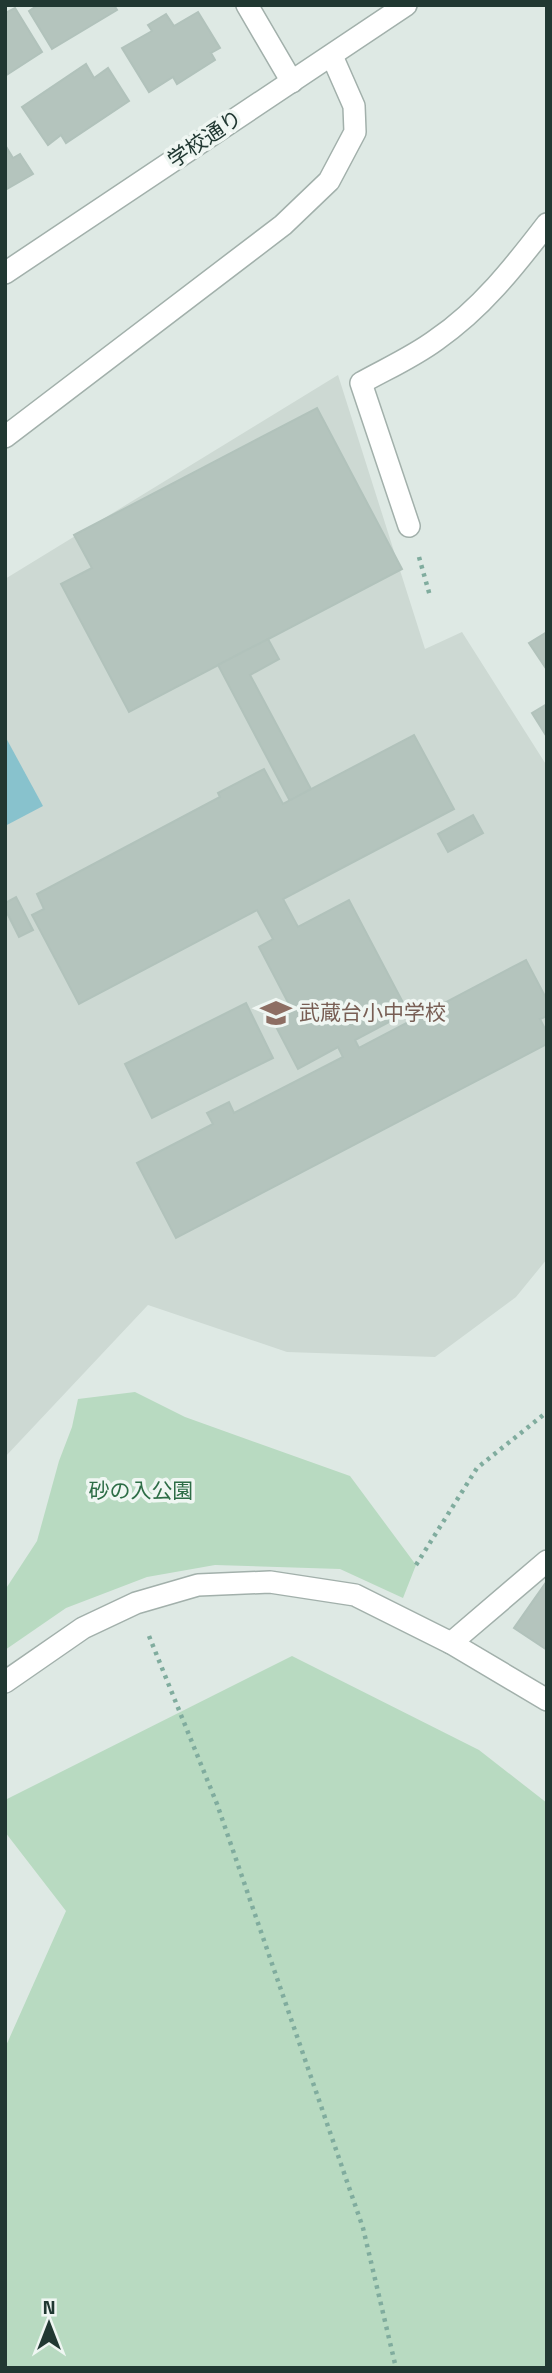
<svg xmlns="http://www.w3.org/2000/svg" width="552" height="2373" font-family="'Titillium Web','Noto Sans JP',sans-serif">
	<style>
		.built { fill: #cdd9d3 }
		.green { fill: #b8dac1 }
		.water { fill: #88c2cd }
		.building { fill: #b4c4bd; stroke: #b1c2bb; stroke-width: 2 }
		.lines { fill: none; stroke-linecap: round; stroke-linejoin: round }
		.minor-casing { stroke: #a2b0ab; stroke-width: 24 }
		.tertiary-casing { stroke: #a2b0ab; stroke-width: 24 }
		.path { stroke: #80ac9e; stroke-width: 4.5; stroke-dasharray: 3.5 5; stroke-linecap: butt }
		.minor { stroke: #fff; stroke-width: 21 }
		.tertiary { stroke: #fff; stroke-width: 21 }
		.labels { text-anchor: middle; stroke-width: 7; stroke-linejoin: round; paint-order: stroke }
		.street-label { font-size: 21px; fill: #213832; stroke: #eff6f2 }
		.education-label { font-size: 21px; fill: #785e54; stroke: #eff6f2; text-anchor: start }
		.park-label { font-size: 21px; fill: #2d6d46; stroke: #eff6f2 }
	</style>
	<rect width="100%" height="100%" fill="#dee9e4"/>
	<path class="built" d="M338,375L425,649L462,632L547,766V1259L516,1297L435,1357L287,1352L148,1305L5,1457V579Z"/>
	<g class="green">
		<path d="M135,1392L185,1417L350,1476L416,1565L403,1598L340,1569L215,1565L147,1577L66,1608L5,1650V1590L37,1541L59,1461L72,1427L78,1399Z"/>
		<path d="M292,1656L479,1750L547,1803V2368H5V2048L66,1911L5,1832V1800Z"/>
	</g>
	<path class="water" d="M5,736L43,806L5,826Z"/>
	<g class="building">
		<path d="M38,5H114L117,10L52,49L29,11Z"/>
		<path d="M15,8L42,52L5,76V13Z"/>
		<path d="M198,12L220,48L211,53L215,60L177,84L173,77L149,92L122,48L152,31L148,25L166,14L174,26Z"/>
		<path d="M86,64L94,78L108,68L129,101L66,143L61,135L48,145L22,107Z"/>
		<path d="M5,145L13,158L20,154L33,174L5,190Z"/>
		<path d="M317,408L402,569L129,712L61,584L92,568L74,535Z"/>
		<path d="M547,632V670L529,643Z"/>
		<path d="M268,639L279,659L250,675L311,789L290,801L218,665Z"/>
		<path d="M547,704V737L532,713Z"/>
		<path d="M414,735L454,809L283,899L298,927L349,900L408,1012L355,1040L359,1048L526,960L547,1000V1016L540,1019L547,1033V1044L176,1238L137,1163L213,1124L207,1113L229,1102L234,1113L343,1057L338,1047L298,1069L272,1019L292,1010L259,947L273,939L257,910L79,1004L32,915L44,909L37,894L220,797L218,793L264,769L283,804Z"/>
		<path d="M473,815L483,833L448,852L438,834Z"/>
		<path d="M16,897L33,930L19,937L5,909V903Z"/>
		<path d="M246,1003L273,1058L152,1118L125,1064Z"/>
		<path d="M547,1581V1650L514,1628Z"/>
	</g>
	<g class="lines">
		<g class="minor-casing">
			<g id="minor">
				<path d="M247,5L292,82"/>
				<path d="M5,437L283,225L329,181L355,132L354,106L332,56"/>
				<path d="M409,526L361,383C386,369 413,357 436,340C481,309 514,267 547,224"/>
				<path d="M451,1643L547,1561"/>
				<path d="M5,1682L83,1628L136,1603L198,1585L270,1582L355,1595L451,1643L547,1700"/>
			</g>
		</g>
		<g class="tertiary-casing">
			<path id="tertiary" d="M5,273L406,5"/>
		</g>
		<g class="path">
			<path d="M419,557L430,596"/>
			<path d="M416,1565L477,1468L547,1412"/>
			<path d="M149,1636L217,1804L363,2228L396,2368"/>
		</g>
		<use href="#minor" class="minor"/>
		<use href="#tertiary" class="tertiary"/>
	</g>
	<defs>
		<g id="school-bare" transform="scale(2.415)"><path d="M0-5L7-2L0 1L-7-2ZM-4 1L0 2.5L4 1V4Q0 6-4 4Z" fill="#8d6e63" stroke="#eff6f2" stroke-width="2.5" paint-order="stroke"/></g>
	</defs>
	<g fill-rule="evenodd">
		<use href="#school-bare" x="276" y="1013"/>
	</g>
	<g class="labels">
		<g class="street-label">
			<text transform="translate(205 139) rotate(-34)" y="7">学校通り</text>
		</g>
		<g class="education-label">
			<text x="299" y="1020">武蔵台小中学校</text>
		</g>
		<g class="park-label">
			<text x="141" y="1498">砂の入公園</text>
		</g>
	</g>
	<rect width="552" height="2373" fill="none" stroke="#213832" stroke-width="14"/>
	<g transform="translate(49 2324)" stroke="#eff6f2" stroke-width="5" paint-order="stroke">
	<path d="M0-5L12 26L0 18L-12 26Z" fill="#213832"/>
	<text y="-10" font-size="19" font-weight="bold" text-anchor="middle" fill="#213832">N</text>
	</g>
</svg>
